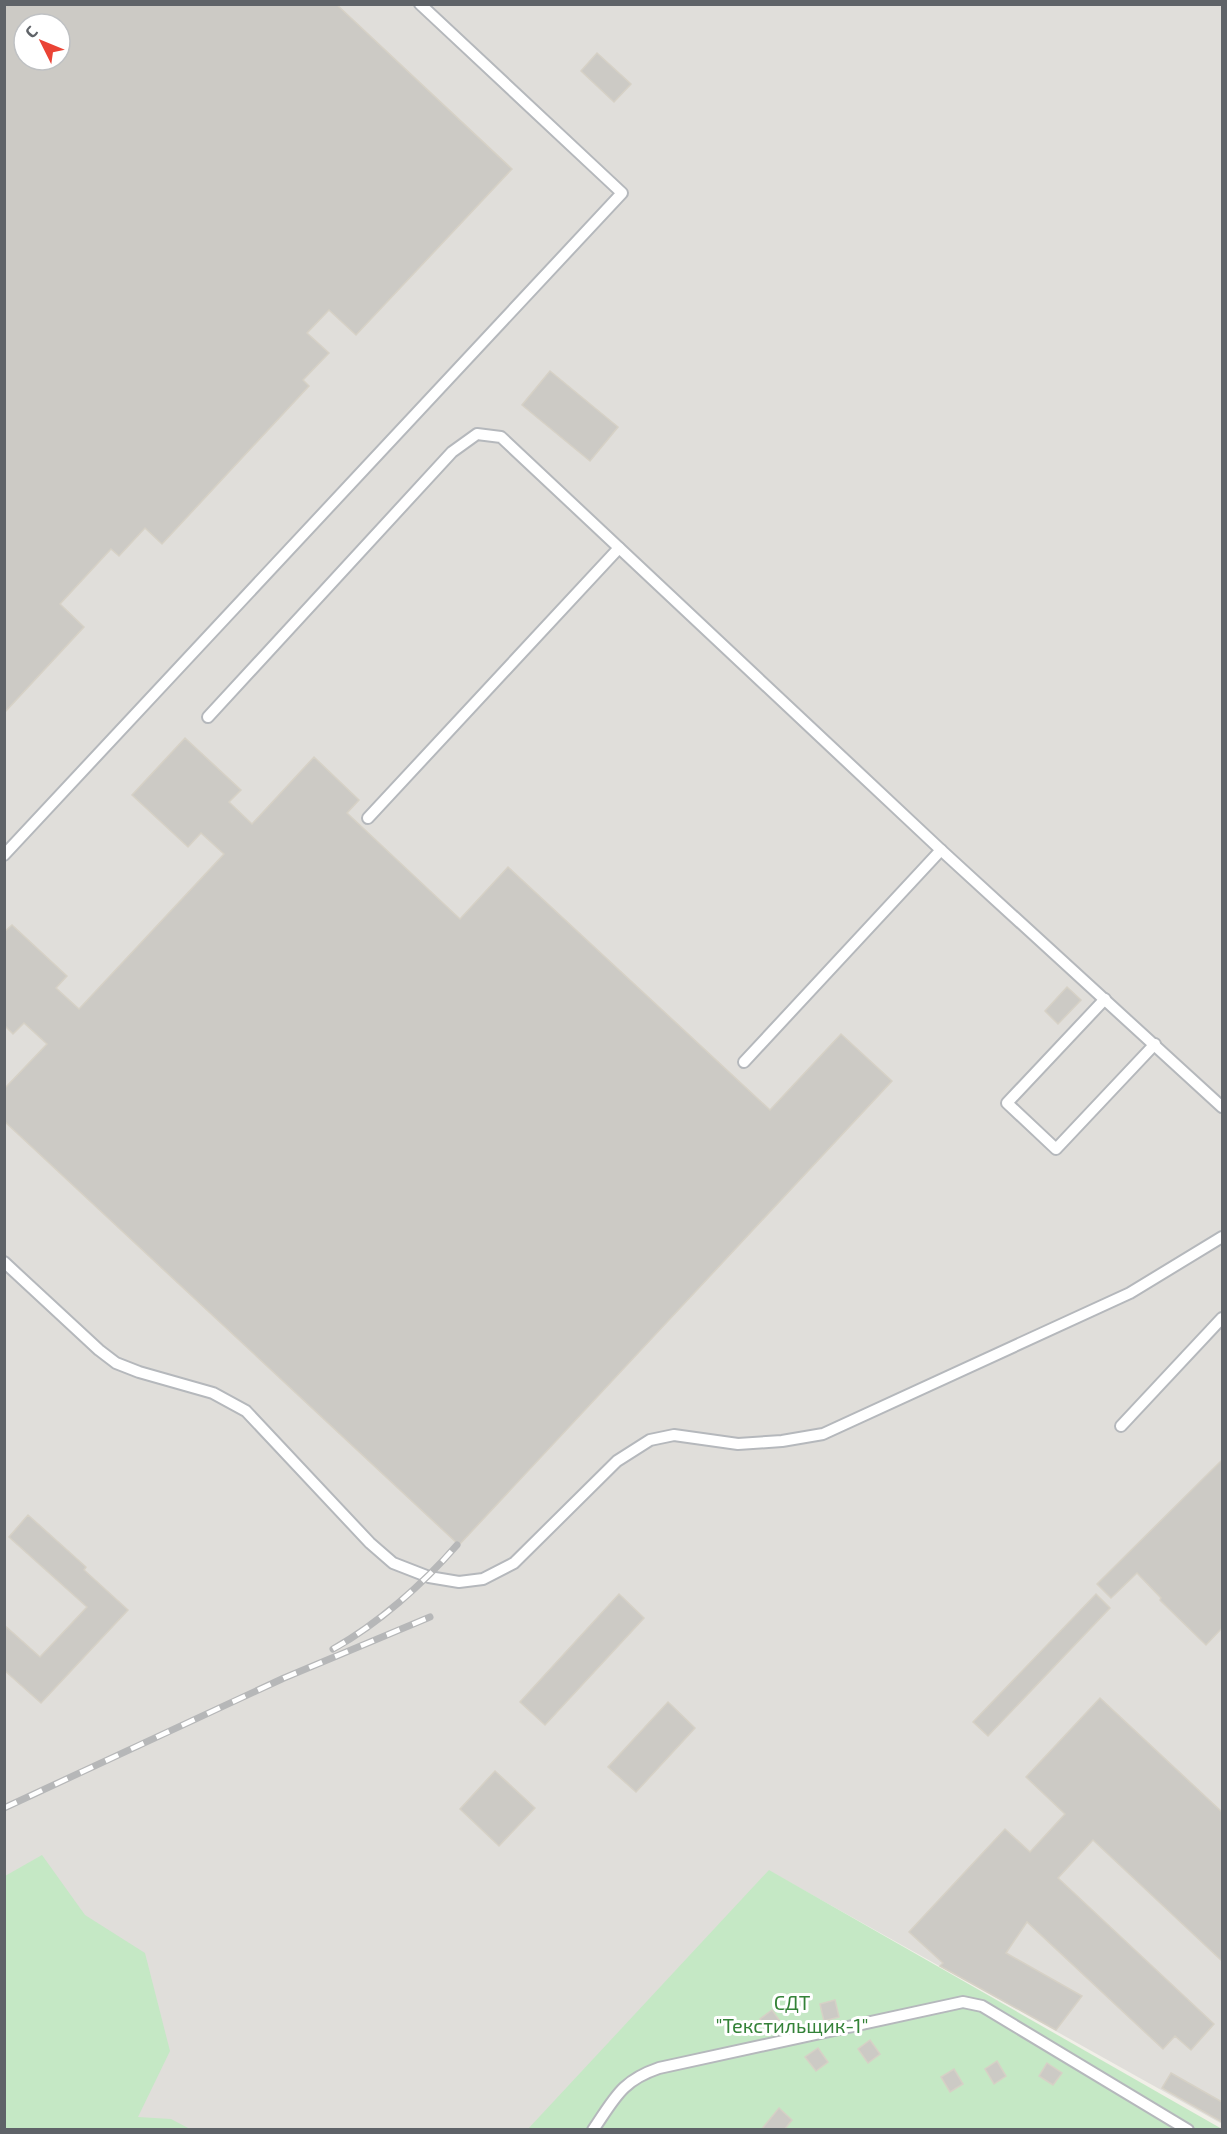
<svg xmlns="http://www.w3.org/2000/svg" width="1227" height="2134" font-family="'Exo 2',sans-serif">
	<style>
		.industrial { fill: #e0deda; fill-rule: evenodd }
		.green { fill: #c5e8c5 }
		.building { fill: #cccac5; stroke: #d6d1c6; stroke-width: 1.5; fill-rule: evenodd }
		.lines { fill: none; stroke-linecap: round; stroke-linejoin: round }
		.lane-casing { stroke: #b5b8bc; stroke-width: 14 }
		.lane { stroke: #fff; stroke-width: 10 }
		.rail-casing { stroke: #b6b7b8; stroke-width: 7 }
		.rail { stroke: #fff; stroke-width: 4.5; stroke-dasharray: 14; stroke-linecap: butt }
		.labels { text-anchor: middle; stroke-width: 6; stroke-linejoin: round; paint-order: stroke }
		.park-label { font-size: 20px; fill: #348238; stroke: #fff }
	</style>
	<rect width="100%" height="100%" fill="#f1efe8"/>
	<path class="industrial" d="M5,5H1222V2124L773,1873L530,2129L5,2130ZM24,24H60V60H24Z"/>
	<g class="green">
		<path d="M42,1855L85,1915L145,1953L170,2051L138,2117L171,2119L190,2129H5V1876Z"/>
		<path d="M769,1870L1222,2129L527,2130Z"/>
	</g>
	<g class="building">
		<path d="M4,4H336L512,169L356,335L329,310L307,333L329,353L303,380L309,386L162,544L145,528L119,556L111,549L60,604L84,627L4,713ZM24,24H60V60H24Z"/>
		<path d="M597,53L631,84L614,102L581,71Z"/>
		<path d="M550,371L618,427L590,461L522,405Z"/>
		<path d="M185,738L241,790L229,802L252,824L314,757L359,800L347,813L460,919L508,867L770,1110L841,1034L892,1081L459,1545L4,1121V1089L47,1044L24,1023L13,1034L4,1025V932L12,925L67,976L56,988L79,1009L224,854L201,833L188,847L132,795Z"/>
		<path d="M1067,987L1081,1000L1058,1024L1045,1011Z"/>
		<path d="M1222,1460V1628L1206,1645L1160,1600L1161,1598L1137,1573L1111,1598L1097,1584Z"/>
		<path d="M28,1515L86,1567L84,1570L128,1610L41,1703L4,1670V1625L40,1657L87,1607L9,1537Z"/>
		<path d="M619,1594L644,1618L545,1725L520,1702Z"/>
		<path d="M1096,1594L1110,1608L988,1736L973,1722Z"/>
		<path d="M1100,1698L1222,1812V1961L1093,1840L1058,1878L1214,2024L1191,2050L1175,2036L1163,2049L1027,1922L1006,1953L1082,1996L1056,2030L940,1966L943,1963L909,1932L1005,1829L1030,1852L1065,1814L1026,1777Z"/>
		<path d="M668,1702L695,1728L636,1792L608,1767Z"/>
		<path d="M495,1771L535,1808L499,1846L460,1809Z"/>
		<path d="M835,2000L839,2017L824,2021L820,2004Z"/>
		<path d="M772,2010L782,2024L770,2033L760,2019Z"/>
		<path d="M870,2040L880,2054L868,2063L858,2049Z"/>
		<path d="M818,2048L828,2062L816,2071L805,2057Z"/>
		<path d="M997,2061L1006,2076L994,2084L985,2069Z"/>
		<path d="M1047,2063L1062,2073L1053,2085L1039,2076Z"/>
		<path d="M954,2069L963,2084L950,2092L941,2077Z"/>
		<path d="M1171,2073L1222,2102V2122L1162,2088Z"/>
		<path d="M779,2108L792,2120L784,2130H761Z"/>
	</g>
	<g class="lines">
		<g class="lane-casing">
			<g id="lane">
				<path d="M208,717L452,452L477,434L501,437L941,850L1222,1107"/>
				<path d="M368,818L619,548"/>
				<path d="M4,855L622,193L420,4"/>
				<path d="M1105,999L1007,1103L1056,1149L1155,1044"/>
				<path d="M744,1062L941,850"/>
				<path d="M4,1262L99,1350L116,1363L139,1372L213,1393L246,1411L370,1543L393,1563L429,1577L459,1582L483,1579L514,1563L617,1461L650,1440L674,1435L738,1444L782,1441L823,1434L1130,1293L1222,1237"/>
				<path d="M1121,1426L1222,1318"/>
				<path d="M593,2130C615,2098 621,2081 659,2068L963,2002L982,2006L1188,2130"/>
			</g>
		</g>
		<use href="#lane" class="lane"/>
		<g class="rail-casing">
			<g id="rail">
				<path d="M333,1649C378,1624 423,1584 457,1545"/>
				<path d="M4,1808L284,1678L430,1617"/>
			</g>
		</g>
		<use href="#rail" class="rail"/>
	</g>
	<g class="labels">
		<g class="park-label">
			<text x="792" y="2010">СДТ<tspan x="792" dy="23">"Текстильщик-1"</tspan></text>
		</g>
	</g>
	<rect width="1227" height="2134" fill="none" stroke="#5f6368" stroke-width="12"/>
	<g transform="translate(42 42) rotate(313)"><circle r="28" fill="#ffffff" stroke="#bfc1c3" stroke-width="1.5"/>
	<path d="M0-4.5L10 22L0 15L-10 22Z" fill="#ea4335"/>
	<text y="-9" font-size="16" font-weight="bold" text-anchor="middle" fill="#5f6368">С</text>
	</g>
</svg>
